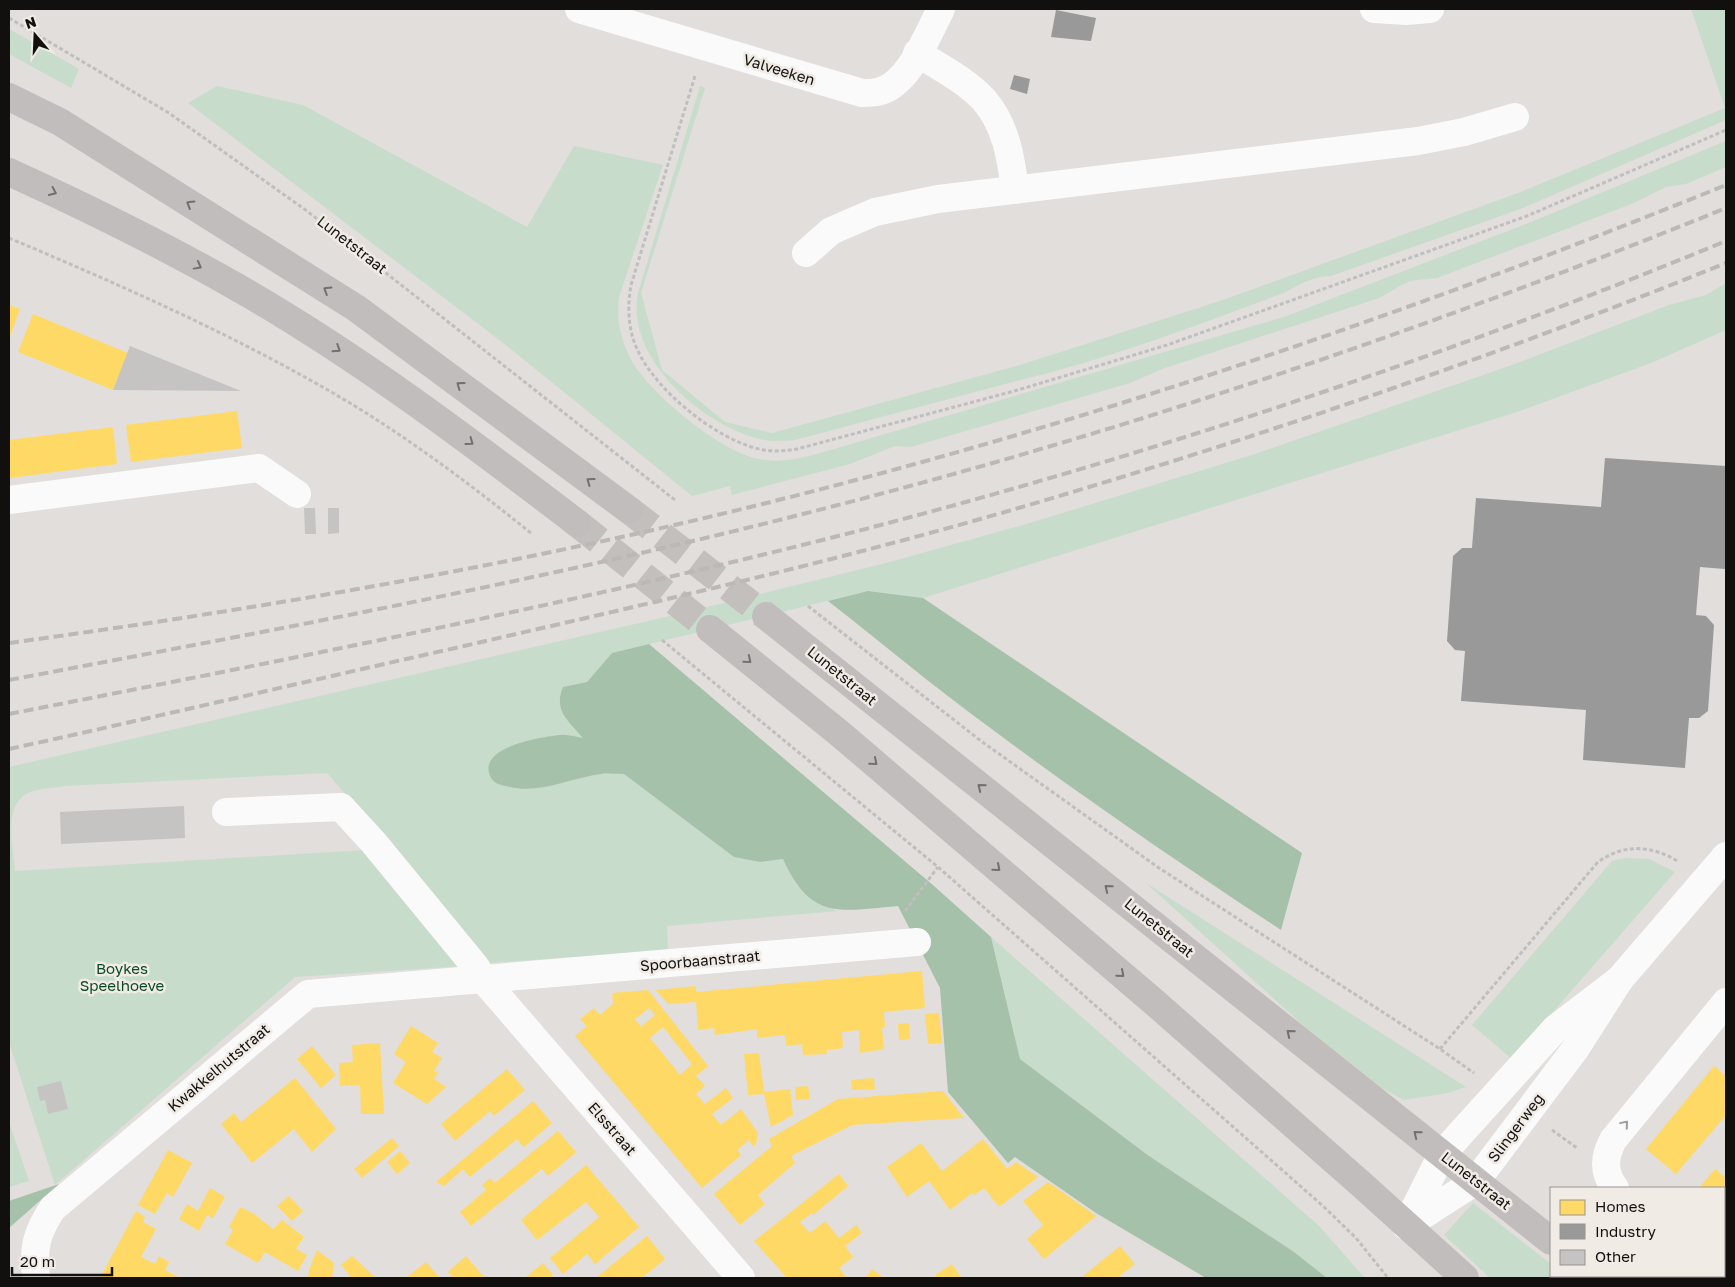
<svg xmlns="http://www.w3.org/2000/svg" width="1735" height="1287" font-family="'Golos Text',sans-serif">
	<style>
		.green { fill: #c8dccb }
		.forest { fill: #a5c1aa }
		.homes { fill: #ffd966; fill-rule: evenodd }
		.industry { fill: #999 }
		.building { fill: #c6c4c3 }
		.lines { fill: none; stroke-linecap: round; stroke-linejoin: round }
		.major-tunnel { stroke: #c2bfbd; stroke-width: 28; stroke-dasharray: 28 14; stroke-linecap: butt }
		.path { stroke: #c0bfbe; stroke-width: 3; stroke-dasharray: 4 2.5; stroke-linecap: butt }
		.minor { stroke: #fafafa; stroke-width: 28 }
		.major { stroke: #c1bdbd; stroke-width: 28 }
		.rail { stroke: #b9b9b8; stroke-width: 4; stroke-dasharray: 10 5; stroke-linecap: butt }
		.oneway { stroke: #726f6f }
		.oneway2 { stroke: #9d9c9c }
		.labels { text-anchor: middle; stroke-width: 5; stroke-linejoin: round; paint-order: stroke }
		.street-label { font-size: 15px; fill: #12100f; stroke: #f1ebe6 }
		.park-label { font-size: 15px; fill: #0a4a25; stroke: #f1ebe6 }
	</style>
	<rect width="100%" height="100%" fill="#e1dedc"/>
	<g class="green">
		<path d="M1691,9H1726V120L1523,208L1331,276C1314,276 1300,284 1286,292C1195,326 1104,361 1009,383L795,440C783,441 772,442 760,439C702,425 625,358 638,293L700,86L705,88L641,293L662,370L725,422L772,433L1020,365L1223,300L1518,193L1725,108Z"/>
		<path d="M9,29L79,69L71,88L9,54Z"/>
		<path d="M217,86L303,105L527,227L574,146L663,165L619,297C616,321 621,342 633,363C653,396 721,452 759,459C778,463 798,459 817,454L1284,317L1531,222L1726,141V167L1686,184L1666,187L1634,203L1437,278C1430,279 1424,279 1417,280C1403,281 1391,293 1379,298L1162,369L1130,383L911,447L895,446L850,464L732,495L730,486L692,496L502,342L188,103Z"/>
		<path d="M1726,283V330L1651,363L1520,411L923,598L868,591L612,653L587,682L563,687L601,774H624L734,857L760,862L783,859C798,892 804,896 837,911L667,926L668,950L491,963L327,773L65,786C54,788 41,788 30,792C2,804 13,847 15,871L366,850L465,966L295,977L55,1185L9,1042V767L670,616L886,563L1030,523L1255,454L1512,365L1669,305L1706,295Z"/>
		<path d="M1626,858L1649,859L1675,872L1512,1059L1472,1025L1612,861Z"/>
		<path d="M1146,883L1466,1087L1448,1093L1404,1100L1378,1086L1315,1036Z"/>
		<path d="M991,937L1319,1226L1365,1278H1327L1294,1252L1149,1156L1020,1059Z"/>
		<path d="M9,1122L29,1181L9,1187Z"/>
		<path d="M1473,1203L1551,1264V1276H1566L1569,1278H1490L1444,1235Z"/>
	</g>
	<g class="forest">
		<path d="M868,591L923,598L1302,853L1281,930C1182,865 1084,798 989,727C934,687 882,643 828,601Z"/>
		<path d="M649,644L934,886L991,937L1020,1059L1149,1156L1294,1252L1327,1278H1206L1096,1213L1015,1157L1008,1163L948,1092L940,988L898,906C839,911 811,921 783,859L760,862L734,857L624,774C616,774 608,773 601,774C571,778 540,794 510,787C500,785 492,784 489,773C482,746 542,737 560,735C567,734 576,737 583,738C569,721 553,711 563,687L587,682L612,653Z"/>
		<path d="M59,1184L9,1228V1201Z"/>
	</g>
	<g class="homes">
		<path d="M9,305L20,309L9,339Z"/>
		<path d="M33,314L128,353L113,390L18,352Z"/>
		<path d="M237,411L242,448L131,462L126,425Z"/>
		<path d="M113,427L117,464L9,478V440Z"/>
		<path d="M922,971L925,1008L884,1012L885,1027L882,1028L884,1049L860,1053L859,1030L842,1032L843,1048L827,1050V1054L803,1055L802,1044L786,1046L785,1035L757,1038V1029L715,1035L714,1028L698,1030L696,1002L668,1004L656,990L696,986V992Z"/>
		<path d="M648,990L708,1066L696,1076L705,1086L696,1094L705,1104L726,1088L733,1098L712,1114L721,1125L741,1109L758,1133L756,1144L753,1146L749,1140L737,1150L741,1155L702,1188L575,1036L587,1026L580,1019L594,1008L600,1015L613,1004L612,993ZM649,1008L655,1015L641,1027L635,1019ZM663,1027L692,1064L680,1075L650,1038Z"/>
		<path d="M939,1013L942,1043L928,1044L925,1014Z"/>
		<path d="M909,1023L910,1039L899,1040L898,1024Z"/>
		<path d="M411,1026L438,1043L432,1052L442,1058L434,1071L438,1073L434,1079L446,1087L427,1104L393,1083L406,1062L394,1054Z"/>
		<path d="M380,1043L384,1114H361L360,1085L340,1086L339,1063L353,1062L352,1045Z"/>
		<path d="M312,1046L336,1075L321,1088L297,1059Z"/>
		<path d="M759,1053L764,1092L790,1089L793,1115L771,1127L764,1094L748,1095L744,1054Z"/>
		<path d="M1714,1066L1726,1076V1115L1676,1174L1646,1149Z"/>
		<path d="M507,1069L525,1090L494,1116L490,1111L455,1141L441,1124Z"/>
		<path d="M295,1078L336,1129L312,1152L294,1129L252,1163L221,1124L234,1113L241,1122Z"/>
		<path d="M874,1078L875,1089L852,1090L851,1080Z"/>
		<path d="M808,1086L810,1099L796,1100L795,1087Z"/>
		<path d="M943,1091L964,1118L852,1125L791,1156L795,1163L758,1195L765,1204L740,1225L714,1194L772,1146L769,1139L838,1099Z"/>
		<path d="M533,1101L552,1123L524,1147L517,1139L470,1177L463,1169L444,1186L436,1182Z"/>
		<path d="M558,1131L576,1152L548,1176L542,1169L471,1226L460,1212L486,1190L482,1185L490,1178L495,1183Z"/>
		<path d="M392,1138L399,1146L362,1178L354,1169Z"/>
		<path d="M983,1139L1007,1169L1016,1162L1038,1177L999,1207L984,1188L974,1195L972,1193L950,1210L929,1181L907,1197L887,1167L921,1143L942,1171Z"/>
		<path d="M168,1150L192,1163L173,1197L167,1193L155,1214L138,1205Z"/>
		<path d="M400,1151L410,1163L397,1174L387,1162Z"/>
		<path d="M586,1165L639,1227L595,1264L587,1254L563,1274L550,1258L599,1217L586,1202L537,1240L521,1220Z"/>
		<path d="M1715,1169L1726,1178V1203L1724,1206V1188H1699Z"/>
		<path d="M839,1174L848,1186L813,1215L812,1213L800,1222L810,1233L825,1221L839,1238L856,1225L862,1233L845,1246L853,1257L839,1268L847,1278H787L754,1241Z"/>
		<path d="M1048,1182L1096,1216L1044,1259L1027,1239L1043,1225L1023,1201Z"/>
		<path d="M210,1188L225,1197L213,1218L207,1215L199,1231L179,1219L187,1204L198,1211Z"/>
		<path d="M289,1196L303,1211L292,1221L277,1206Z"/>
		<path d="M240,1207L254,1214L273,1229L282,1220L304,1237L296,1249L307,1255L298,1271L265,1252L258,1263L225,1244L233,1230L229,1227Z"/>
		<path d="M136,1211L145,1217L143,1222L156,1229L141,1257L155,1264L159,1256L169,1262L165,1270L180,1278H100Z"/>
		<path d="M647,1236L665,1259L642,1278H596Z"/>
		<path d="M1120,1246L1135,1264L1117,1278H1085L1083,1276Z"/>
		<path d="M317,1250L334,1263L332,1278H308L309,1270Z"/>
		<path d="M352,1256L376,1278H348L349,1274L341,1265Z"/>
		<path d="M466,1256L484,1277L483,1278H453L448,1272Z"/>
		<path d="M426,1262L440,1278H406Z"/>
		<path d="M543,1263L553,1275L549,1278H525Z"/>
		<path d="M952,1264L961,1277L938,1278L935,1275Z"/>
		<path d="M872,1269L884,1278H865Z"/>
	</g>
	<g class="industry">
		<path d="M1056,10L1096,18L1091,41L1051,37Z"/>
		<path d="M1014,75L1030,79L1027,94L1010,89Z"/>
		<path d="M1605,458L1726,466L1725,569L1700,567L1696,615L1706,616L1714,625L1708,711L1699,718H1689L1685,768L1583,760L1586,710L1461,701L1465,651L1455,650L1447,641L1453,556L1462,548H1472L1476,498L1601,507Z"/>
	</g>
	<g class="building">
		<path d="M130,346L241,391L113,390Z"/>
		<path d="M304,508H315L316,534H305Z"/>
		<path d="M328,508H339V533L328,534Z"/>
		<path d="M184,806L185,838L61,844L60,812Z"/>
		<path d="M61,1081L68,1109L48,1114L45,1100L40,1101L37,1087Z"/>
	</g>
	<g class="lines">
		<g class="major-tunnel">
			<path d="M629,510L766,616"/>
			<path d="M577,523L710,629"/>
		</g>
		<g class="path">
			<path d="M9,18L169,113L307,211L675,500"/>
			<path d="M695,76L631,285C627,308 628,332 639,353C658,392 716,439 759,449C771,452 784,451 797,449L1018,390L1167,345L1527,216L1726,130"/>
			<path d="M9,238C125,287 241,338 350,403C414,442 474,487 532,534"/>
			<path d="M808,606L981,741L1159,868L1440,1049L1474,1073"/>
			<path d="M662,640L938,867L1323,1206L1356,1238L1388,1278"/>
			<path d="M905,911L938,867"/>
			<path d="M1440,1049L1597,863C1623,843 1652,845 1679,862"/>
			<path d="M1552,1130L1577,1148"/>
			<path d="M1724,1212L1726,1209"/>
		</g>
		<g class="minor">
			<path d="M579,9L862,93C868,93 875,93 881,91C910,82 927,35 941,9"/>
			<path d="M1374,9L1406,11L1430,9"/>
			<path d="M917,53C938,66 967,81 984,100C1006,125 1011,158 1015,190"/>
			<path d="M806,253L831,231L875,212L938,199L1418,141L1464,132L1515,117"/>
			<path d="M9,500L259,468L297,494"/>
			<path d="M226,812L341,807L374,843L475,966L483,979L741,1278"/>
			<path d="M1620,979L1576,1048L1476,1181L1406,1226L1442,1154L1556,1028Z"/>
			<path d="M1620,979L1726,856"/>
			<path d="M1615,1188C1603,1173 1604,1157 1613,1140L1726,1002"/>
			<path d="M1713,1276L1716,1278"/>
			<path d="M36,1278C33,1248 36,1233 53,1208L308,994L917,942"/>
		</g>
		<g class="major">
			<path d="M9,97L60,122L356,308L629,510"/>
			<path d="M9,172C86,207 161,244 235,286C356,355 467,439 577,523"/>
			<path d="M766,616L1551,1241"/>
			<path d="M710,629L839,733L1154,1002L1361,1184L1465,1278"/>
			<path d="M1594,1276L1597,1278"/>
		</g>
		<g class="rail">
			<path d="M9,643C222,614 434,579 644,532C1013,449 1376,327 1726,185"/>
			<path d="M9,680C285,628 561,577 834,506C1138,428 1435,326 1726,208"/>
			<path d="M9,714C290,659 572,604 850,533C1148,456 1442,358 1726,241"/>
			<path d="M9,749C161,716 312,680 464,646C651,603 838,561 1022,507C1261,437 1496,356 1726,263"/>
		</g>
	</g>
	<defs><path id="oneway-chevron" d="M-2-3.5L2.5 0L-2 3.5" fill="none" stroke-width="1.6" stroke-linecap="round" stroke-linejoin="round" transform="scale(1.25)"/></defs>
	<g class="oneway">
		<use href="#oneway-chevron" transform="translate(53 192) rotate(25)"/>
		<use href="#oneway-chevron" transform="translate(190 204) rotate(-148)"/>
		<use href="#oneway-chevron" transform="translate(198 266) rotate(29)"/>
		<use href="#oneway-chevron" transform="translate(327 290) rotate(-148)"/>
		<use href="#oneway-chevron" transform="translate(337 349) rotate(33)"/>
		<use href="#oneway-chevron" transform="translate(460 385) rotate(-144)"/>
		<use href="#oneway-chevron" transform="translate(470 442) rotate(36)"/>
		<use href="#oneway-chevron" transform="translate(590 481) rotate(-144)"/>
		<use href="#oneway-chevron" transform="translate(748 660) rotate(39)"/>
		<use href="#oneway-chevron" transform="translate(874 762) rotate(41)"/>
		<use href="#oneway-chevron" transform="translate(981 787) rotate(-141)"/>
		<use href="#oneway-chevron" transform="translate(997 868) rotate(41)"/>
		<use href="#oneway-chevron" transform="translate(1108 888) rotate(-141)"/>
		<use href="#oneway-chevron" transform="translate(1121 974) rotate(41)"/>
		<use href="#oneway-chevron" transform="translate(1290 1033) rotate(-141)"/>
		<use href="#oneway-chevron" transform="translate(1417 1134) rotate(-141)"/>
	</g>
	<use class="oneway2" href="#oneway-chevron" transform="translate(1625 1124) rotate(-50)"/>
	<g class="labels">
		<g class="street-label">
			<text transform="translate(779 70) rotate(17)" y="5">Valveeken</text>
			<text transform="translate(352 245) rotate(38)" y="5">Lunetstraat</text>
			<text transform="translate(842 676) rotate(39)" y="5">Lunetstraat</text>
			<text transform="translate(1159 928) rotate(39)" y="5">Lunetstraat</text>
			<text transform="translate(700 961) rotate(-5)" y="5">Spoorbaanstraat</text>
			<text transform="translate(219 1068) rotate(-40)" y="5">Kwakkelhutstraat</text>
			<text transform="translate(1516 1128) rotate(-53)" y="5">Slingerweg</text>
			<text transform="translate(612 1129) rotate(49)" y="5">Elsstraat</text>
			<text transform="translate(1476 1181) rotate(38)" y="5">Lunetstraat</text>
		</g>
		<g class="park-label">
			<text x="122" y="974">Boykes<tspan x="122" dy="17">Speelhoeve</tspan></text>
		</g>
	</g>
	<rect width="1735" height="1287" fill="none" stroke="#12100f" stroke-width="20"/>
	<rect x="1550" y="1187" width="175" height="90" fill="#f1ebe6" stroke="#989390"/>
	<rect x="1560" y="1200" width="25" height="15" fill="#ffd966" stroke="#989390"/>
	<text x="1595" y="1212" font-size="15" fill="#12100f">Homes</text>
	<rect x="1560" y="1224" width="25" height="15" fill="#999999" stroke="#989390"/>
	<text x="1595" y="1237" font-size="15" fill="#12100f">Industry</text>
	<rect x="1560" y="1250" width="25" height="15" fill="#c6c4c3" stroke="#989390"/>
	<text x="1595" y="1262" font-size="15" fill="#12100f">Other</text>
	<g transform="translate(35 35) rotate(341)" stroke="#f1ebe6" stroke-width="4" paint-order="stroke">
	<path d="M0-4L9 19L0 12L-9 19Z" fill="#12100f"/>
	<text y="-8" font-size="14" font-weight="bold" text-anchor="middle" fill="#12100f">N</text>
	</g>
	<path d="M12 1267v8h100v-8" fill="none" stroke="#12100f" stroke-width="2.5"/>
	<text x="20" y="1267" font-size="15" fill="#12100f" stroke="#f1ebe6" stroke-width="4" paint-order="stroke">20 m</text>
</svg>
